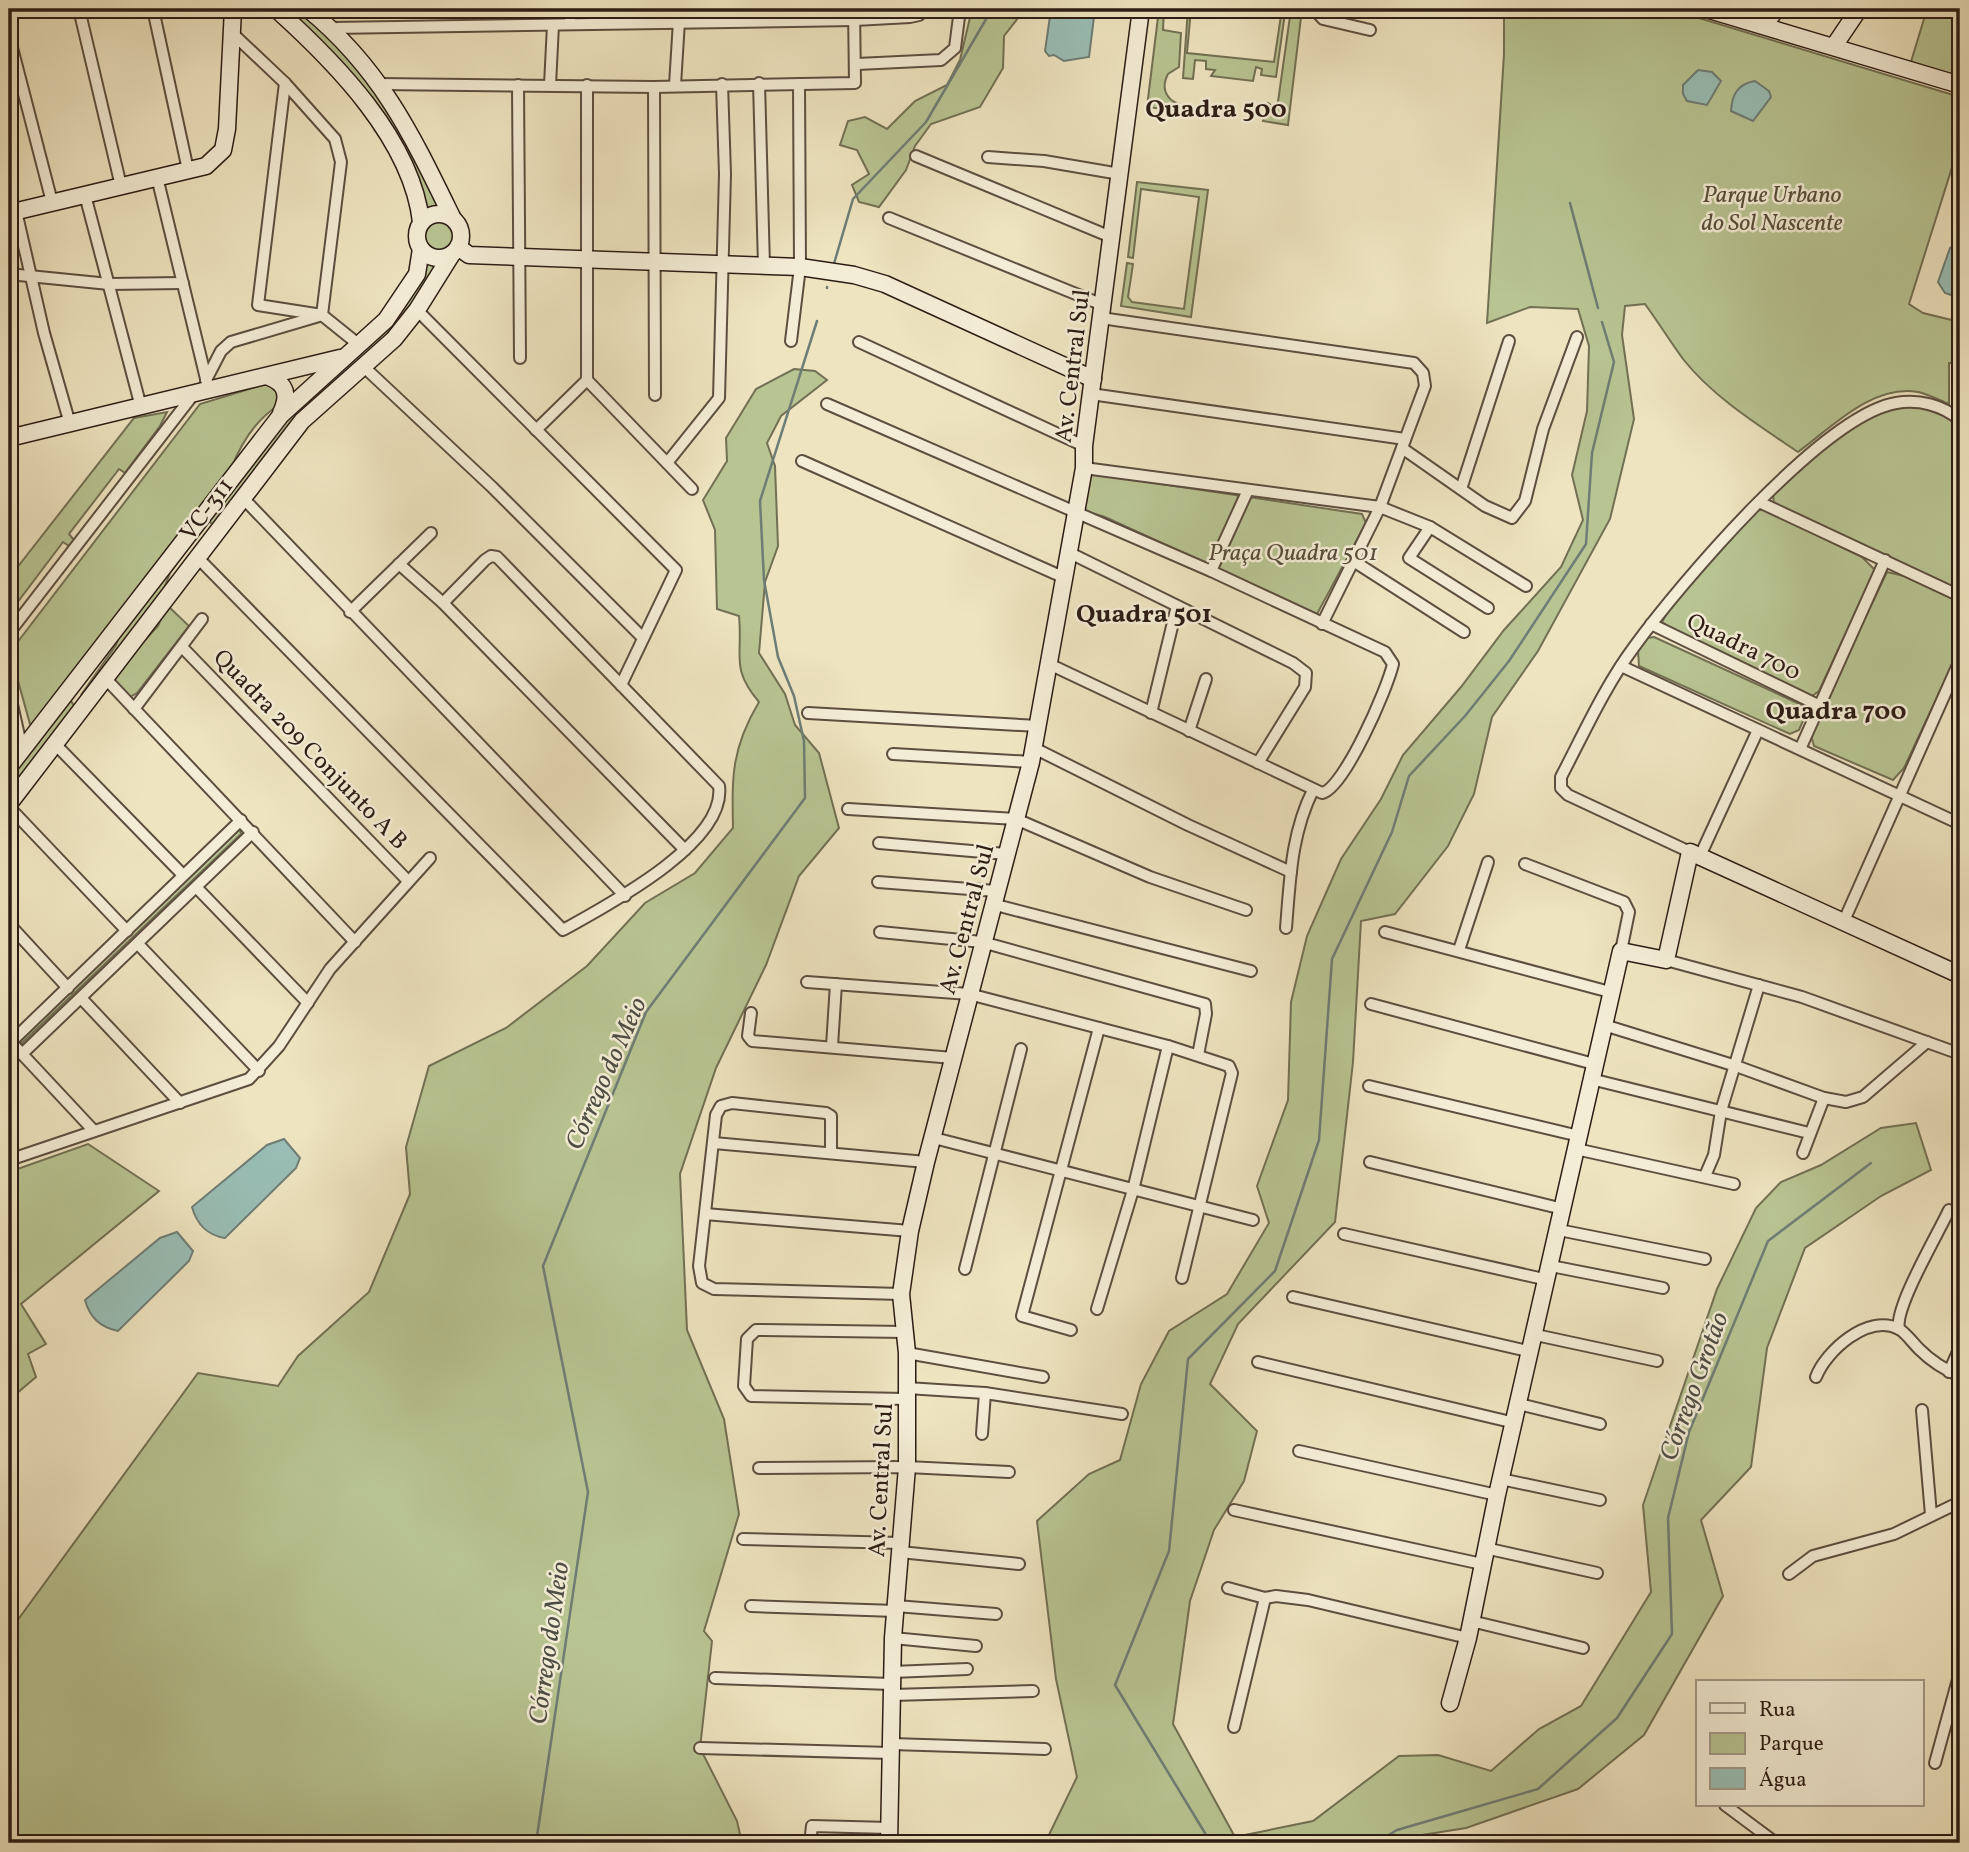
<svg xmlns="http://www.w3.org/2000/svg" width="1969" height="1852" font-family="Vollkorn,serif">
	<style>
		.green { fill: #b8c492; stroke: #727054; stroke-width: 2 }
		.water { fill: #99beb5; stroke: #6e7d75; stroke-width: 2 }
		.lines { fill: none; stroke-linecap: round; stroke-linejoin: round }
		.stream { stroke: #6e7d75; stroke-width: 2.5 }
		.street-casing { stroke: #5d4e40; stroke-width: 14 }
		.secondary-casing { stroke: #2d1c15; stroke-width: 19 }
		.street { stroke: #f4edd6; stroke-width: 10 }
		.secondary { stroke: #f4edd6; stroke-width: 16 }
		.labels { text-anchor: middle; stroke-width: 5; stroke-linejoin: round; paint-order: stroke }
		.park-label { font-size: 24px; font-style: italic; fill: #574e3a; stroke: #f4edd6 }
		.street-label { font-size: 24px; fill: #2d1c15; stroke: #f4edd6 }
		.neighbourhood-label { font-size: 26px; font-weight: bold; fill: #2d1c15; stroke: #f4edd6 }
		.water-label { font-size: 26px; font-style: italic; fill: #4d4d45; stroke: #f4edd6 }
	</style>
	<rect width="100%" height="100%" fill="#eee4c0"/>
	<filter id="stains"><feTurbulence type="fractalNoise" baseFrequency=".00286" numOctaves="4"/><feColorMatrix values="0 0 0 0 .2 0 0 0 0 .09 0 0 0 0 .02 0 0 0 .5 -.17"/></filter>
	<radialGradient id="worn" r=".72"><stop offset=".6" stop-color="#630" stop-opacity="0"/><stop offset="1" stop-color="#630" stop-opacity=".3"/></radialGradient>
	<g class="green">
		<path d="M286,9H302L330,32L396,114L441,207L425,210C420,140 331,61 286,9Z"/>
		<path d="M972,9H1025L1004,36L1003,68L980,107L931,124L915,146L906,170L879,207L859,202L852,185L869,174L857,150L840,145L848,121L865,117L887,129L915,101L947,85L960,60Z"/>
		<path d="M1159,9H1164L1163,30L1181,33L1179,67L1168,74C1161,87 1165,99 1179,104L1178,111L1147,107Z"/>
		<path d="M1188,9H1191L1187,53L1274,62L1282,9L1285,13L1276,77L1261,75L1262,69L1256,67L1253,81L1211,76L1215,70L1206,69V61L1195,60L1193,79L1183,78Z"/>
		<path d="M1291,9H1302L1288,125L1263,121L1268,103L1277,109Z"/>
		<path d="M1504,9H1669L1960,97V142L1909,304L1923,313L1960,322V363H1949V404C1939,400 1928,394 1918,392C1873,384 1832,427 1798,452C1758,425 1713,397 1683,359C1670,341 1658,322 1645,304L1625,306L1622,335L1634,419L1610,519L1538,651L1492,717L1474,794L1448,846L1395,914L1361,921L1353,1062L1335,1222L1238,1324L1210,1384L1257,1431L1244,1481L1214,1530L1190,1601L1173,1724L1235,1837L1313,1821L1399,1756L1438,1755L1491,1771L1539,1729L1581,1706L1651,1592L1643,1505L1717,1289L1756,1208L1781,1182L1821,1165L1881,1128L1916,1123L1931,1170L1881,1196L1805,1248L1767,1348L1751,1467L1701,1520L1723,1596L1644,1735L1578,1789L1466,1828L1397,1839L1391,1843H1045L1077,1777L1056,1679L1037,1521L1089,1474L1120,1460L1141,1384L1169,1331L1227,1294L1269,1223L1257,1186L1288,1100L1291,1002L1307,936L1341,859L1381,799L1403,755L1461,687L1504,630L1561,567L1583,520L1572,475L1587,411L1589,346L1578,309L1530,307L1487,323L1504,54Z"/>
		<path d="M1927,9H1960V81L1910,65Z"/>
		<path d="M1137,182L1208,190L1191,317L1121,306L1127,263L1133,264L1128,297L1132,302L1184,309L1199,197L1141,189L1133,258L1128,257Z"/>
		<circle cx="438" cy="235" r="16"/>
		<path d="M425,261L441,264L390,333L291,422L214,526L207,519L265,440L346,361Z"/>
		<path d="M794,369L815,371L827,380L781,416L767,443L775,466L778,546L765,582L759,653L785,694L795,725L819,753L839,828L799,876L766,965L716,1068L680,1174L687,1330L724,1419L739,1514L704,1631L712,1641L700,1748L737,1821L742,1843H9V1632L198,1373L278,1386L298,1356L369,1292L410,1194L406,1147L429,1066L506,1028L587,966L645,903L695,873L733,828C732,777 731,749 759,702C730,668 743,656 739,616L717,609L715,530L703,500L727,461L726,438L756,389Z"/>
		<path d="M269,383L279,395V405C255,420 241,443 231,469L36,723L30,724L13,663V648L200,404Z"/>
		<path d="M1918,406L1952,419L1960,429V590L1774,505L1773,493C1803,466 1850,418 1890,409C1899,407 1909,407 1918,406Z"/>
		<path d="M167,412L160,426L125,473L119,469L69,534L74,540L69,546L63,542L14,607L15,615L9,624V578L134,418Z"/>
		<path d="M1094,474L1362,514L1366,523L1317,614L1105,517L1081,510L1086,475Z"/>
		<path d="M1757,510H1765L1862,557L1875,570L1819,691L1812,696L1676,632L1662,622L1670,608Z"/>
		<path d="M202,529L170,573L162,594L81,695L116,645L122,628Z"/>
		<path d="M1887,572L1904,576L1960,601V648L1904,768L1893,780L1814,746L1810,732Z"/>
		<path d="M167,605L189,626L137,693L130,697L112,679L113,675L158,626Z"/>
		<path d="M1654,637L1804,706L1806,714L1799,730L1790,734L1639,666L1638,651L1647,638Z"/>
		<path d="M69,698L75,707L9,793V777Z"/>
		<path d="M236,830H240L241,834L21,1044L20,1039Z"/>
		<path d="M88,1144L159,1191L21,1304L46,1344L28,1354L36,1377L9,1400V1172Z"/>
	</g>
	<g class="water">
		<path d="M1051,9H1095L1089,57L1064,61L1054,55L1049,56L1045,51Z"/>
		<path d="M1698,70L1712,72L1721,81L1707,105L1687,101L1683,94V85Z"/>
		<path d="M1755,81L1769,91L1771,97L1753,121L1731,111C1732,94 1738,84 1755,81Z"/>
		<path d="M1960,242V298L1945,293L1938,282L1950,248Z"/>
		<path d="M284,1139L300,1158L296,1168L225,1238C207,1235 197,1225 192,1207L267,1145Z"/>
		<path d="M177,1232L193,1251L189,1261L118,1331C100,1327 90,1318 85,1300L160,1238Z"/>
	</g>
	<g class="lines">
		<g class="stream">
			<path d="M1570,203L1598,308"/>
			<path d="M833,267L853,199L926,122L992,9"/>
			<path d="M827,288V287"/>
			<path d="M536,1843L588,1492L543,1266L646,1012L805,798L804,741L794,696L778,657L764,580L760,501L817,321"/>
			<path d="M1211,1843L1115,1685L1169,1551L1188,1359L1275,1271L1319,1140L1332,959L1392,832L1409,776L1465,716L1509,661L1586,544L1592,453L1614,362L1602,322"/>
			<path d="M1375,1843L1397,1830L1538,1789L1617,1718L1672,1634L1668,1518L1689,1432L1768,1241L1871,1163"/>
		</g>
		<g class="street-casing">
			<g id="street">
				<path d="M79,9L121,186"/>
				<path d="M153,9L188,170"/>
				<path d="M570,9V23"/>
				<path d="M1314,9L1323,19L1370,30"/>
				<path d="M331,28L855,20L910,17L919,15L924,9"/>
				<path d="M1767,28L1779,9"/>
				<path d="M231,32L285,83L335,139L341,162L322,315"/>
				<path d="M9,36L52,202"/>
				<path d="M857,64L941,60L955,48L960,9"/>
				<path d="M285,83L258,305L322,315L358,344"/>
				<path d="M759,83L764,266"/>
				<path d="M379,84L654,87L855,83L854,9"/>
				<path d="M518,85L520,358"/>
				<path d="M550,85L553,25"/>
				<path d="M675,85L679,21"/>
				<path d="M654,87L655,395"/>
				<path d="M916,156L1111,237"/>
				<path d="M988,157L1044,161L1120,174"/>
				<path d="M157,177L209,391"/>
				<path d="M85,195L141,407"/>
				<path d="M16,211L44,333L70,424"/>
				<path d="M889,218L1103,305"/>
				<path d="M9,274L109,284L183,283"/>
				<path d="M417,310L676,570L621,685"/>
				<path d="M1101,318L1414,363L1423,373L1425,386L1380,507L1322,624"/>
				<path d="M791,341L800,267L799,84"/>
				<path d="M859,342L1084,446"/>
				<path d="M363,366L492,487L643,638"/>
				<path d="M206,380L221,351L231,342L319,316"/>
				<path d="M587,380L692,489"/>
				<path d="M1091,394L1405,439"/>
				<path d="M827,404L1211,571L1385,652L1393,664C1388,687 1344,789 1322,793L1049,664"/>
				<path d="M536,430L587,380V85"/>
				<path d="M1402,448L1485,506L1512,518L1525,501L1543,429L1577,337"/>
				<path d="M802,461L1065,578"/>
				<path d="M667,463L719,398L725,174L722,84"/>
				<path d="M1084,468L1380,507L1430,527L1526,586"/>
				<path d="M1461,489L1509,341"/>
				<path d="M243,498L625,896"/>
				<path d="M1759,502L1960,596"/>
				<path d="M1430,527L1409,558L1488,608"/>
				<path d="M1070,553L1293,663L1306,673L1305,687L1258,763"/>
				<path d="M198,558L563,930C606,906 727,843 719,786L497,557L491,556L485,560L443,603"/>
				<path d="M1355,562L1464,632"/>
				<path d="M399,564L443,603L685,850"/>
				<path d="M1211,571L1248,490"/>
				<path d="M350,612L431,533"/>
				<path d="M1651,624L1818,705"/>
				<path d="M9,633L193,395"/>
				<path d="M182,647L408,881"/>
				<path d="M1621,666L1960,824"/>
				<path d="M106,679L355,942"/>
				<path d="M9,691L22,749"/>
				<path d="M134,709L202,619"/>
				<path d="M808,713L1038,726"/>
				<path d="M1151,713L1177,606"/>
				<path d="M1189,731L1206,679"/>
				<path d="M56,745L183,875"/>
				<path d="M1801,747L1885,560"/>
				<path d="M1034,748L1188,825L1291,872"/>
				<path d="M893,754L1031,762"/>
				<path d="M9,807L127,931"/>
				<path d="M848,809L1016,819L1150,877L1246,910"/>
				<path d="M879,843L1006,854"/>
				<path d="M1690,852L1568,795L1561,788V777C1584,733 1605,686 1634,647C1679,585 1822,416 1896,403C1919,399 1942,405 1960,420"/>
				<path d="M1700,856L1758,730"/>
				<path d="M1525,864L1624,902L1629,912L1621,951"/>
				<path d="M878,882L996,891"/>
				<path d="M197,888L308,1003"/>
				<path d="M992,904L1251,971"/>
				<path d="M1843,923L1960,660"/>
				<path d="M9,924L68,988"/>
				<path d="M1286,928C1290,880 1291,834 1313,790"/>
				<path d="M880,932L982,942L1205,1004L1206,1014L1198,1055"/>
				<path d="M1385,932L1610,992"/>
				<path d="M138,944L259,1071"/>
				<path d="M1459,950L1488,862"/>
				<path d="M1666,960L1802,997L1960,1054"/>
				<path d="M807,982L969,994L1168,1046L1229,1066L1232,1073L1182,1278"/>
				<path d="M82,999L180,1103"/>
				<path d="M1371,1004L1594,1064"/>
				<path d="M751,1013L748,1036L752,1041L953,1058"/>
				<path d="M1604,1025L1736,1066L1824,1098L1846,1102L1863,1097L1927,1042"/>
				<path d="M9,1040L94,1131"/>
				<path d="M11,1042L241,820"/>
				<path d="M832,1046L836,984"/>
				<path d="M22,1054L253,832"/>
				<path d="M1591,1079L1809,1133"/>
				<path d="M1369,1086L1579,1136"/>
				<path d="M934,1138L1253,1220"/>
				<path d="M714,1143L926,1162"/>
				<path d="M1576,1149L1734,1184"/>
				<path d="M831,1152V1116L826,1113L732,1103L721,1106L716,1115L699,1266L702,1283L714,1289L901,1294"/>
				<path d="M1803,1153L1824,1098"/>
				<path d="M9,1160L249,1079L279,1046L330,969L430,858"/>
				<path d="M1370,1162L1563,1209"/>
				<path d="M1705,1176L1714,1155L1721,1111L1759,985"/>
				<path d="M705,1214L910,1231"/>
				<path d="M1559,1230L1705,1259"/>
				<path d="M1344,1234L1548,1280"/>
				<path d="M1551,1266L1663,1288"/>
				<path d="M965,1269L1021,1049"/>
				<path d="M1293,1297L1532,1352"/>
				<path d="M1097,1309L1133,1190L1168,1046"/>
				<path d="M1899,1329C1894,1308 1938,1234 1949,1210"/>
				<path d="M1071,1330L1022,1316L1099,1028"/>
				<path d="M906,1332L756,1330L747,1339L744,1386L751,1396L906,1399"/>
				<path d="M1536,1335L1657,1361"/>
				<path d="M907,1353L1043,1377"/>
				<path d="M1258,1362L1515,1423"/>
				<path d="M1949,1372L1960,1347"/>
				<path d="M1816,1377C1826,1351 1868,1313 1899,1329C1906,1333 1913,1343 1919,1349C1931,1361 1945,1370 1960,1376"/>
				<path d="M907,1388L985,1393L1122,1414"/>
				<path d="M1519,1404L1600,1424"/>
				<path d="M1922,1410L1931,1515"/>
				<path d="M982,1434L985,1393"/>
				<path d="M1299,1451L1497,1495"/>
				<path d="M759,1468L907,1467L1009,1472"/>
				<path d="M1501,1479L1600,1500"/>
				<path d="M1234,1510L1482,1564"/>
				<path d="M743,1539L901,1543"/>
				<path d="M1485,1548L1597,1573"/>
				<path d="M900,1552L1019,1564"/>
				<path d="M1789,1574L1813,1556L1894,1534L1960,1502"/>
				<path d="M1228,1588L1265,1598L1276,1596L1308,1600L1468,1638"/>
				<path d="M751,1606L896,1611"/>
				<path d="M896,1606L996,1614"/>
				<path d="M1471,1621L1583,1648"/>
				<path d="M893,1638L976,1646"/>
				<path d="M892,1672L967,1669"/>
				<path d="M715,1678L891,1684"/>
				<path d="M892,1695L1033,1691"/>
				<path d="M1234,1727L1265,1598"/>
				<path d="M892,1744L1045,1749"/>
				<path d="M700,1748L891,1753"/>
				<path d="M1935,1763L1960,1672"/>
				<path d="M1725,1805L1776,1843"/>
				<path d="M810,1843L812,1826L890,1828"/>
			</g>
		</g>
		<g class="secondary-casing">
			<g id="secondary">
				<path d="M276,9C335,62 412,140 421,222"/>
				<path d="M308,9C381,69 412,135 452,217"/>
				<path d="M1706,9L1960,85"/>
				<path d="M1834,46L1859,9"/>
				<path d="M9,213L206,166L223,150L227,129L233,9"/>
				<circle cx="439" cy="236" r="22"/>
				<path d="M458,247L469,255L800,267L854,275L885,284L1093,379"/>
				<path d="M269,377C287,384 289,396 281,413"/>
				<path d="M9,438L340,358"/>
				<path d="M9,767L281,415L386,320L417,274L421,249"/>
				<path d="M9,804L302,421L394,339L417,310L452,254"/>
				<path d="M1450,1703L1468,1638L1497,1495L1621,951L1666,960L1690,852L1960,975"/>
				<path d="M889,1843L893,1638L907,1467V1353L901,1294L910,1231L926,1162L1031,762L1084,468V446L1141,9"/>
			</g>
		</g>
		<use href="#street" class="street"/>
		<use href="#secondary" class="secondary"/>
	</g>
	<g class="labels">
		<g class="park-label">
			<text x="1772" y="202">Parque Urbano<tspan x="1772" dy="28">do Sol Nascente</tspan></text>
			<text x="1293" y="560">Praça Quadra 501</text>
		</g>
		<g class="street-label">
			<text transform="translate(1072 366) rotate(-83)" y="8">Av. Central Sul</text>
			<text transform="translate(206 509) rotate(-53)" y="8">VC-311</text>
			<text transform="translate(1744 646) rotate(26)" y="8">Quadra 700</text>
			<text transform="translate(311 749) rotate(46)" y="8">Quadra 209 Conjunto A B</text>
			<text transform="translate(966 919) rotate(-75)" y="8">Av. Central Sul</text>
			<text transform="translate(880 1480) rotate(-87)" y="8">Av. Central Sul</text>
		</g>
		<g class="neighbourhood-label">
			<text x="1216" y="117">Quadra 500</text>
			<text x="1144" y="622">Quadra 501</text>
			<text x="1836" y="719">Quadra 700</text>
		</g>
		<g class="water-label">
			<text transform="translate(605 1073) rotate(-66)" y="9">Córrego do Meio</text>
			<text transform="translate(1693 1386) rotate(-70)" y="9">Córrego Grotão</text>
			<text transform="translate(548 1643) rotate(-82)" y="9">Córrego do Meio</text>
		</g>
	</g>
	<rect width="1969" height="1852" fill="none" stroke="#eee4c0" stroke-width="35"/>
	<rect x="10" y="10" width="1948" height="1831" fill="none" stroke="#2d1c15" stroke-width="3.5"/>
	<rect x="18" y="18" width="1934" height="1817" fill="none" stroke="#2d1c15" stroke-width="2"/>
	<rect x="1696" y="1680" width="228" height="126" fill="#f4edd6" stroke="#a49989" stroke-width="2"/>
	<rect x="1710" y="1703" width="35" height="10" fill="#f4edd6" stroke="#a49989" stroke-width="2"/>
	<text x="1759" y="1716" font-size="21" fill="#2d1c15">Rua</text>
	<rect x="1710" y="1733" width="35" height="21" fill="#b8c492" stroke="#a49989" stroke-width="2"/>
	<text x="1759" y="1750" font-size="21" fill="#2d1c15">Parque</text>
	<rect x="1710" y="1768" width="35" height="21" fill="#99beb5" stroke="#a49989" stroke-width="2"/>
	<text x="1759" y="1786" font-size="21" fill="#2d1c15">Água</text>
	<rect width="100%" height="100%" filter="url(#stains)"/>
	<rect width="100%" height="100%" fill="url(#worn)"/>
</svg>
